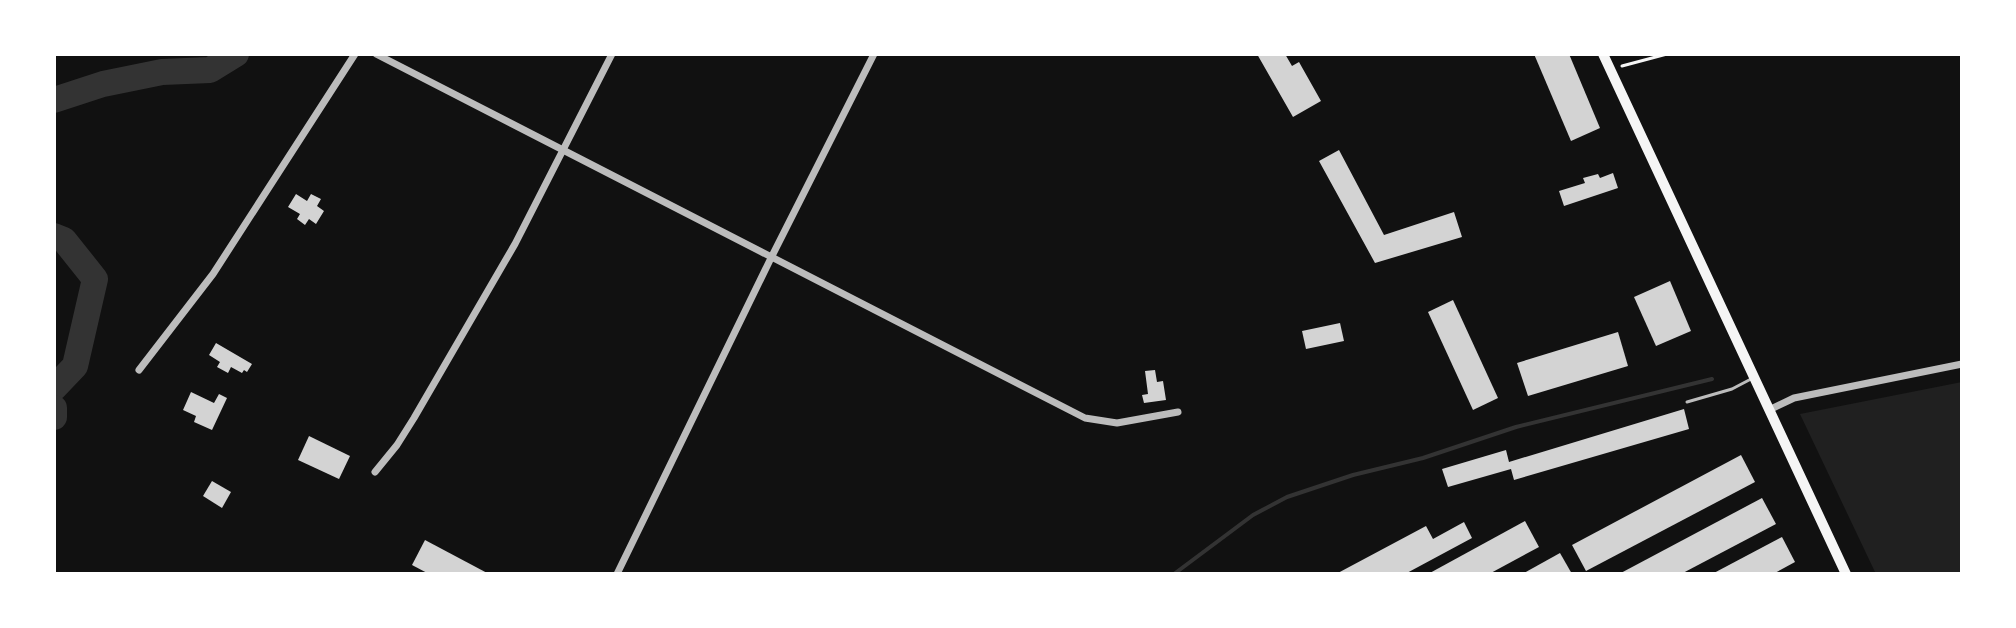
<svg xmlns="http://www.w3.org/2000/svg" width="2016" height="628" font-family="Bitter,serif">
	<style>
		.green { fill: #202020 }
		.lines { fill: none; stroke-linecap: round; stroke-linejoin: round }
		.stream { stroke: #333; stroke-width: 4 }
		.river { stroke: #333; stroke-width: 26 }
		.building { fill: #d3d3d3 }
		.path { stroke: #f5f5f5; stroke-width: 3 }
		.service { stroke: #bcbcbc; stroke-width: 3 }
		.minor { stroke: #bcbcbc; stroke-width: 7 }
		.secondary { stroke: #f5f5f5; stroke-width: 10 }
	</style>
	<rect width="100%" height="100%" fill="#111"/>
	<path class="green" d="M1962,382V574H1876L1800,414Z"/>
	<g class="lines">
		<path class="stream" d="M1174,574L1253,515L1287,497L1353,475L1423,458L1516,427L1712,379"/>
		<g class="river">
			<path d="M54,100L103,84L162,72L210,70L236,54"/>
			<path d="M54,236L64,240L95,279L75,366L54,388"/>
			<path d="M54,408V417"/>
		</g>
	</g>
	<g class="building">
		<path d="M1257,54H1285L1292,66L1299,62L1321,101L1293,117Z"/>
		<path d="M1534,54H1569L1600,128L1571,141Z"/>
		<path d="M1339,150L1384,235L1454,212L1462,237L1375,263L1319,161Z"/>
		<path d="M1613,173L1618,188L1564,206L1559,191L1585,183L1583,178L1598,174L1600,178Z"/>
		<path d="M296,194L307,201L311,194L321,199L317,206L324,211L316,224L309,219L305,225L297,219L300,214L288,207Z"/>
		<path d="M1670,281L1691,331L1656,346L1634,297Z"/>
		<path d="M1453,300L1498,398L1473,410L1428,312Z"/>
		<path d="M1340,323L1344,341L1306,349L1302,331Z"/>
		<path d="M1618,332L1628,366L1528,396L1517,363Z"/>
		<path d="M216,343L252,364L247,372L244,370L242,373L231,367L228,373L217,367L220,362L209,355Z"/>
		<path d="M1155,370L1157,382L1163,381L1166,400L1144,403L1142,395L1148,394L1145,371Z"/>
		<path d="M191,392L214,403L219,394L227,398L212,430L194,422L196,416L183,410Z"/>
		<path d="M1684,409L1689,429L1514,480L1511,469L1448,487L1442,469L1506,450L1509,462Z"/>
		<path d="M309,436L350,456L339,479L298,460Z"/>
		<path d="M1741,455L1755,482L1586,571L1572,545Z"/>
		<path d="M212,481L231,492L222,508L203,496Z"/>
		<path d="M1762,498L1776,524L1681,574H1619Z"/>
		<path d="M1525,521L1539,547L1489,574H1428Z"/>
		<path d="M1464,522L1472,538L1405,574H1336L1426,526L1433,539Z"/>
		<path d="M1782,537L1795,562L1773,574H1712Z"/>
		<path d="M425,540L489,574H429L412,565Z"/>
		<path d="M1560,553L1572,574H1522Z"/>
	</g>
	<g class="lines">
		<path class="path" d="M1622,66L1667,54"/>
		<path class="service" d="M1687,402L1732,389L1751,379"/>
		<g class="minor">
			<path d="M376,54L1085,418L1117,423L1178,412"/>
			<path d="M139,370L213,274L355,54"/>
			<path d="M1769,410L1794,398L1962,364"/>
			<path d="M375,472L397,445L414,418L515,244L612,54"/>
			<path d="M617,574L771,258L874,54"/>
		</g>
		<path class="secondary" d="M1603,54L1846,574"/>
	</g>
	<rect width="2016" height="628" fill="none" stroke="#ffffff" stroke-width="112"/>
</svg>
